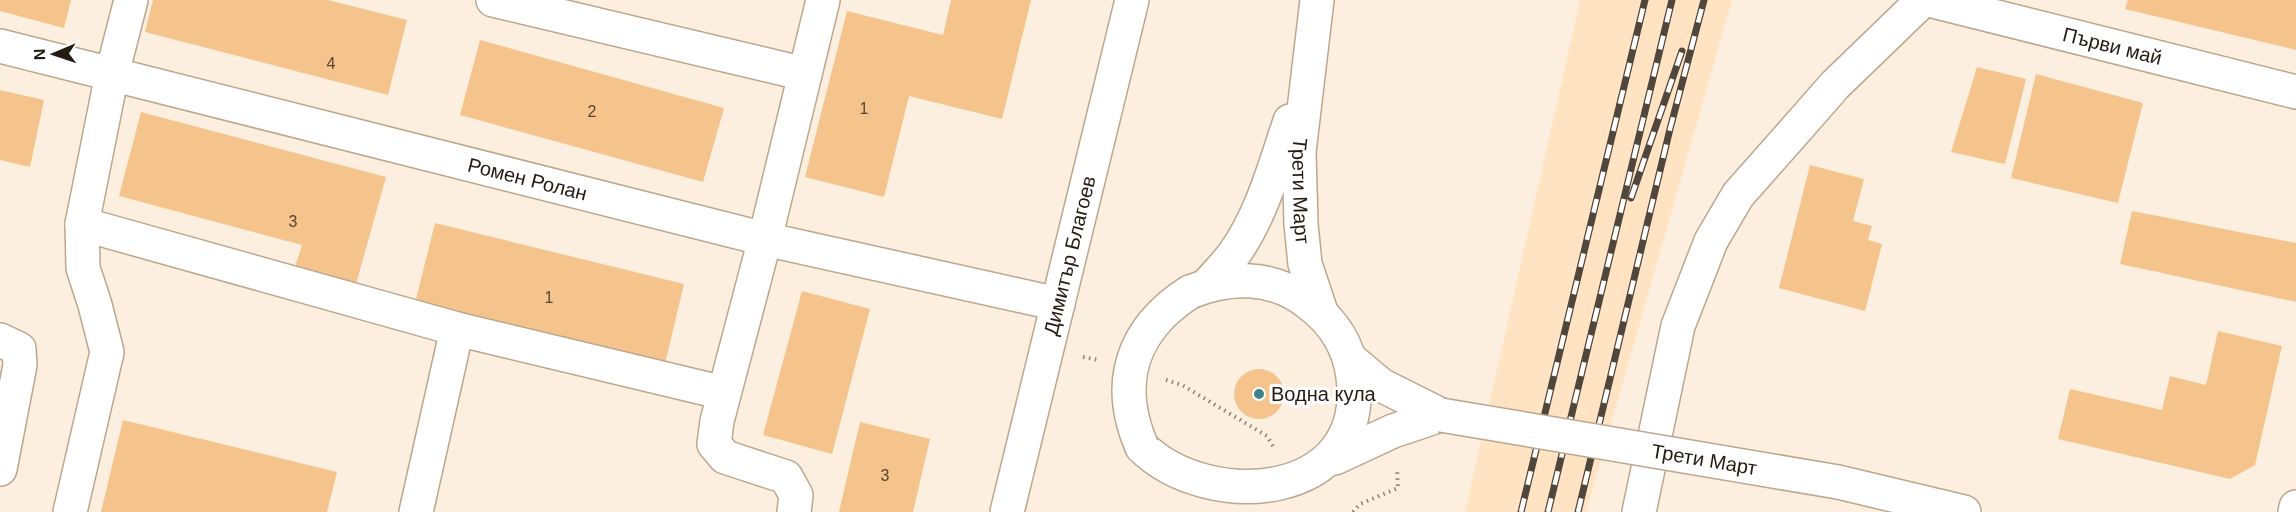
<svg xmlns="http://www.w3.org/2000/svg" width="2296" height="512" font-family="Arial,sans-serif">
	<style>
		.built { fill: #ffe3c3 }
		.building { fill: #f5c48c }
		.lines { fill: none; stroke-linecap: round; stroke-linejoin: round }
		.minor-casing { stroke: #bca68e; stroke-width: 36 }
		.path { stroke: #8c8174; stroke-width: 4; stroke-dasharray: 1.5 4.5; stroke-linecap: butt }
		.minor { stroke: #fff; stroke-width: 33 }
		.rail-casing { stroke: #50463b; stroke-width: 7 }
		.rail { stroke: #fff; stroke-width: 4.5; stroke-dasharray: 14; stroke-linecap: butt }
		.minor-bridge-casing { stroke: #bca68e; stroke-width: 36; stroke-linecap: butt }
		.minor-bridge { stroke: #fff; stroke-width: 33 }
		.poi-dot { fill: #3c8488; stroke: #fff; stroke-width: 2 }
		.labels { text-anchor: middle; stroke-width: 6; stroke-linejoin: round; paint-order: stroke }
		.number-label { font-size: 16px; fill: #584630 }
		.street-label { font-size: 20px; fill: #241c12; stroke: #fff }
		.poi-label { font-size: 20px; fill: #241c12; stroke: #fff; text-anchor: start }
	</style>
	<rect width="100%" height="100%" fill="#fdefdf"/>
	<path class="built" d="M1580,0H1732L1586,512H1465Z"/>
	<g class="building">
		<path d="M0,0H71L64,28L0,11Z"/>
		<path d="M153,0H328L407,20L388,95L145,32Z"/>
		<path d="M951,0H1031L1002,119L909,96L884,197L805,177L847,11L943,35Z"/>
		<path d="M2128,0H2296V50L2125,9Z"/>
		<path d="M480,40L724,108L703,182L460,115Z"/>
		<path d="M1977,67L2026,79L2005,164L1951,152Z"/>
		<path d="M2036,74L2143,103L2118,203L2011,178Z"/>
		<path d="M0,90L44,100L30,167L0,160Z"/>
		<path d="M141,112L386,177L356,284L295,267L302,245L119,196Z"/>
		<path d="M1810,165L1864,179L1853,221L1872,226L1868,240L1882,244L1865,311L1779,288Z"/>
		<path d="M2132,211L2296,243V302L2120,264Z"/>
		<path d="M435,223L684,284L663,372L413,311Z"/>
		<path d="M802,291L870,309L832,454L763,435Z"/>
		<path d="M2218,331L2282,346L2255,465L2230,479L2058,439L2070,389L2162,410L2170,376L2206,385Z"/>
		<circle cx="1259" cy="394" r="25"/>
		<path d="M123,420L337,472L327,512H101Z"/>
		<path d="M860,422L930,439L913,512H839Z"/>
	</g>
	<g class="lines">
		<g class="minor-casing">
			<g id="minor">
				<path d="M493,0L805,74"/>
				<path id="s1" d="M1317,0L1299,152L1301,224L1305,264L1321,312"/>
				<path id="s2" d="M1929,0L2296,92"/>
				<path id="s3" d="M0,46L765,239L1058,304"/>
				<path d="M82,224L457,329L724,393"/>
				<path d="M1207,285C1216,275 1226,265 1234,254C1262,215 1275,165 1290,121"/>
				<path d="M0,340L19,349L20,365L0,469"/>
				<path d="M1350,359L1381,385L1441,415"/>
				<path d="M1142,447C1208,512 1369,502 1353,377C1349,345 1332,320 1307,302C1272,275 1229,276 1190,292"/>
				<path d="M1335,458L1393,431L1441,415"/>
				<path d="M1838,482L1964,512"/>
				<path d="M70,512L107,352L95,305L83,268L82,224L112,74L131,0"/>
				<path d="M416,512L457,329"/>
				<path d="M794,512L796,495L786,477L725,457L714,444L717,421L765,239L823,0"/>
				<path id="s4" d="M1007,512L1132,0"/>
				<path d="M1639,512L1678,326L1711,241L1738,195L1792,134L1835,85L1923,0"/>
				<path d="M2295,512L2296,507"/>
			</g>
		</g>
		<g class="path">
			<path d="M1083,357L1099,360"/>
			<path d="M1166,380L1182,385L1267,436L1273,446"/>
			<path d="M1353,512L1360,504L1398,488L1397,469"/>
		</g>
		<use href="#minor" class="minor"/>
		<g class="rail-casing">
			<g id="rail">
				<path d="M1631,198L1682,51"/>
				<path d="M1521,512L1645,0"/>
				<path d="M1548,512L1672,0"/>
				<path d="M1578,512L1670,129L1704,0"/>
			</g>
		</g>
		<use href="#rail" class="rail"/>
		<g class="minor-bridge-casing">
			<g id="minor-bridge">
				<path id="s5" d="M1441,415L1838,482"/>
				<path d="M1142,447C1114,383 1132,329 1190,292"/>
			</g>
		</g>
		<use href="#minor-bridge" class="minor-bridge"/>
	</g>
	<circle class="poi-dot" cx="1259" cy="394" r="6"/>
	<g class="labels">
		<g class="number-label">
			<text x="331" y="69">4</text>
			<text x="864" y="114">1</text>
			<text x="592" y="117">2</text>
			<text x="293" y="227">3</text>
			<text x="549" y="303">1</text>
			<text x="885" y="481">3</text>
		</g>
		<g class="street-label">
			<text dy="7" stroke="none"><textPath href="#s2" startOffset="189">Първи май</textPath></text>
			<text dy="7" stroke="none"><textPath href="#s3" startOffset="544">Ромен Ролан</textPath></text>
			<text dy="7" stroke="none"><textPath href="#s1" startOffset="192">Трети Март</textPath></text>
			<text dy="7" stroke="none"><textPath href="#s4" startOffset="264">Димитър Благоев</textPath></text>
			<text dy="7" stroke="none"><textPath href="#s5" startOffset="267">Трети Март</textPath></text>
		</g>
		<g class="poi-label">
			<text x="1271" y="401">Водна кула</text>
		</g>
	</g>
	<g transform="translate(54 54) rotate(268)" stroke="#ffffff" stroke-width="4.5" paint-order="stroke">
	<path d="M0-4.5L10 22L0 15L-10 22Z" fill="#241c12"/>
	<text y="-9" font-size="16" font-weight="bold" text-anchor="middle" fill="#241c12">N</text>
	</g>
</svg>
